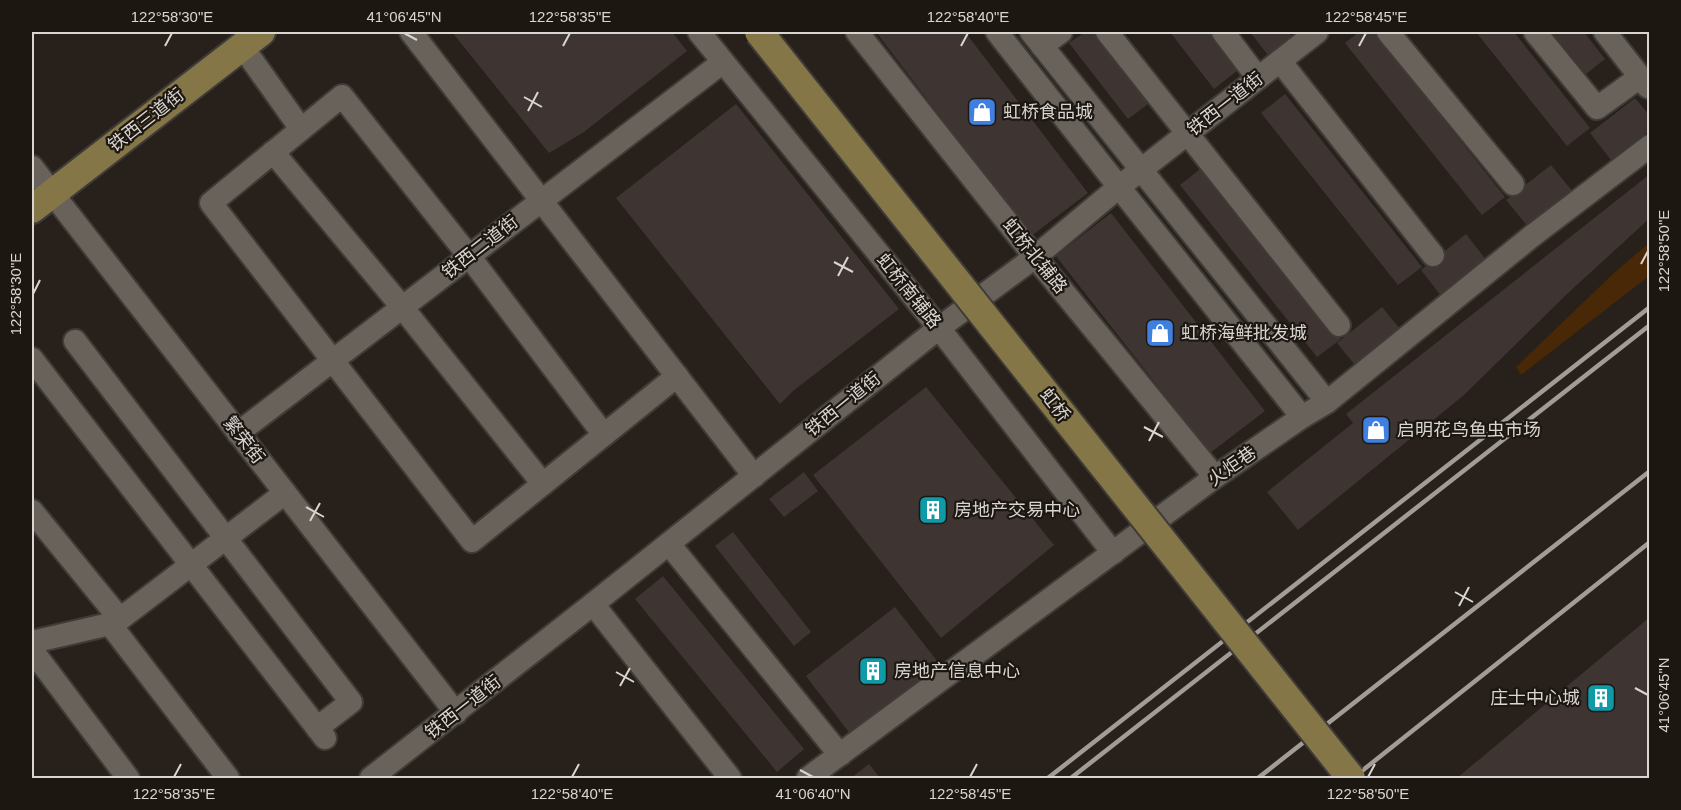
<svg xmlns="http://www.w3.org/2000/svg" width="1681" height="810" font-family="Helvetica,'Noto Sans SC',sans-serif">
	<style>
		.green { fill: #482806 }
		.building { fill: #3e3532 }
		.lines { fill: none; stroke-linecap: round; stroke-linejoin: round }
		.minor-casing { stroke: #3f3b37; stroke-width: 26 }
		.major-casing { stroke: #3f3b37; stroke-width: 32 }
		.minor { stroke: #69625b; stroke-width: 22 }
		.major { stroke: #857648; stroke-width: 28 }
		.rail { stroke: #a19c97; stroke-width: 4.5 }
		.major-bridge-casing { stroke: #3f3b37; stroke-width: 32; stroke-linecap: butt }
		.major-bridge { stroke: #857648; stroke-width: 28 }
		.ticks { fill: none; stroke: #d9d5d1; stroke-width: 2 }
		.labels { text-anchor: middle; stroke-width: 4.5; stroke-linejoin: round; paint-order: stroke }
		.street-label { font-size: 18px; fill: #d9d5d1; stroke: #1d1712 }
		.poi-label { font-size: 18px; fill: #d9d5d1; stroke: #1d1712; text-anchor: start }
		.neatline { fill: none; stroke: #d9d5d1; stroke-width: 2 }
		.ticks-label { font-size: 15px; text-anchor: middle; fill: #d9d5d1 }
	</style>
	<rect width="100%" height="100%" fill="#27201b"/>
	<path class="green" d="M1649,243V276L1521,375L1516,367L1616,271Z"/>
	<g class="building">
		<path d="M452,32H672L687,51L584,132L549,153Z"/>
		<path d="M876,32H965L1088,193L1031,236Z"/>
		<path d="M1085,32H1098L1152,101L1128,119L1069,43Z"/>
		<path d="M1170,32H1209L1238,70L1214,89Z"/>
		<path d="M1250,32H1288L1292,36L1268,55Z"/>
		<path d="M1359,32H1374L1505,197L1482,215L1345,43Z"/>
		<path d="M1476,32H1514L1590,128L1567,146Z"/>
		<path d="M1551,32H1584L1605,59L1586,74Z"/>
		<path d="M1285,94L1422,267L1398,285L1261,113Z"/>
		<path d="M1635,98L1650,116V130L1611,160L1590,133Z"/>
		<path d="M736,104L899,309L793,391L780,404L616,198Z"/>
		<path d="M1551,165L1573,192L1528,227L1506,200Z"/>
		<path d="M1204,166L1341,339L1317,357L1180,185Z"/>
		<path d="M1650,174V218L1567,294L1464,395L1298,530L1267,492L1353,423L1346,414Z"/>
		<path d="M1111,213L1265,411L1210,453L1056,256Z"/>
		<path d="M1466,234L1487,261L1442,297L1421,270Z"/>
		<path d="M1382,307L1404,334L1359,370L1337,343Z"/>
		<path d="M926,387L1054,545L941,638L813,475Z"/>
		<path d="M804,472L818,491L784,517L769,499Z"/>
		<path d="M733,532L811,632L794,646L715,546Z"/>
		<path d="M663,576L804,749L777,772L635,599Z"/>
		<path d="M895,607L941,666L851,735L806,676Z"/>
		<path d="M1650,617V778H1457Z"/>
		<path d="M869,764L880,778H851Z"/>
	</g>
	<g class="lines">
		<g class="minor-casing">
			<g id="minor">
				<path d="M411,32L754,476"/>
				<path d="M699,32L939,328L1113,553"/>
				<path d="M857,32L1035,257L1215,477"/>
				<path d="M997,32L1119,187L1302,417"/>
				<path d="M1031,32L1327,402"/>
				<path d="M1107,32L1339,325"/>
				<path d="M1223,32L1258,78"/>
				<path d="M1388,32L1513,184"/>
				<path d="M1535,32L1597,108L1640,77"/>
				<path d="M1605,32L1648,87"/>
				<path d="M242,46L301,129"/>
				<path d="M1042,46L1061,32"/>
				<path d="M1280,61L1433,255"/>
				<path d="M273,152L402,307L543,484"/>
				<path d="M32,167L456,713"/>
				<path d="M75,341L351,702L317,728"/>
				<path d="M32,359L325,738"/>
				<path d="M238,433L723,62"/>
				<path d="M604,435L469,256L342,96L211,203L472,541L677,376"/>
				<path d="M32,511L120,619"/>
				<path d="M669,544L840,755"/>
				<path d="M593,604L730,778"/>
				<path d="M110,624L228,778"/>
				<path d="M32,642L110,624L120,619L285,493"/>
				<path d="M32,650L128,778"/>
				<path d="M371,778L593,604L939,328L1035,257L1119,187L1317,32"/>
				<path d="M808,778L1215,477L1302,417L1327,402L1532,236L1650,146"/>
			</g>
		</g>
		<g class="major-casing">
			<path id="major" d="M32,209L261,32"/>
		</g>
		<use href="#minor" class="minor"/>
		<use href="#major" class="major"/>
		<g class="rail">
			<path d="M1048,778L1650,307"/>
			<path d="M1071,778L1650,325"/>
			<path d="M1258,778L1650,471"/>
			<path d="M1353,778L1650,542"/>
		</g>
		<g class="major-bridge-casing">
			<path id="major-bridge" d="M759,32L1351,778"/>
		</g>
		<use href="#major-bridge" class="major-bridge"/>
	</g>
	<path class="ticks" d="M404,33L417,40M165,46L172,33M563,46L570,33M961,46L968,33M1359,46L1366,33M524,97L542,107M528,111L538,92M834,262L853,272M1641,264L1648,251M838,276L848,257M33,294L40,280M1144,427L1163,437M1149,441L1159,422M306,507L324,517M310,521L320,503M1455,592L1473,602M1459,606L1469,587M616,672L634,682M620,686L630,668M1635,688L1648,695M800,770L813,777M174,777L181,764M572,777L579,764M970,777L977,764M1368,777L1375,764"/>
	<defs>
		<g id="shop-square" transform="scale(1.5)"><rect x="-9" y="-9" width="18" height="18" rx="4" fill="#3f7fe0" stroke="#1d1712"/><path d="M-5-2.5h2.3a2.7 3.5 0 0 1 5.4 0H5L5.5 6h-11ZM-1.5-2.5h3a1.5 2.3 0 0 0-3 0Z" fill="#fff"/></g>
		<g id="building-square" transform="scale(1.5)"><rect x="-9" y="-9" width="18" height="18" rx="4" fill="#0f9aa8" stroke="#1d1712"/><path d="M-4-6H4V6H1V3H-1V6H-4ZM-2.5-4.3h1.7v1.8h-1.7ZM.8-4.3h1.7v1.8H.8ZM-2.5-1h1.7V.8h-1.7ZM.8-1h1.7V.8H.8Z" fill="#fff"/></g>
	</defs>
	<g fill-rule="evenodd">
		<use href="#shop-square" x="982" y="112"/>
		<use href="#shop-square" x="1160" y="333"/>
		<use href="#shop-square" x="1376" y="430"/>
		<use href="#building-square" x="933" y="510"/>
		<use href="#building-square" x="873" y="671"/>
		<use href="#building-square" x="1601" y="698"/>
	</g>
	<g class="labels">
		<g class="street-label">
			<text transform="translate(1225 104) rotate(-38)" y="6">铁西一道街</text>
			<text transform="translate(146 120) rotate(-38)" y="6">铁西三道街</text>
			<text transform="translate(480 247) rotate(-38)" y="6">铁西二道街</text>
			<text transform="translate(1035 256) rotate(51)" y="6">虹桥北辅路</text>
			<text transform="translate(909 291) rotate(51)" y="6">虹桥南辅路</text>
			<text transform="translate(843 404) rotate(-39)" y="6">铁西一道街</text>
			<text transform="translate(1055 405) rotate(52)" y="6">虹桥</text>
			<text transform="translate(244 440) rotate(52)" y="6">繁荣街</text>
			<text transform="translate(1232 466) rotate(-35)" y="6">火炬巷</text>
			<text transform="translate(463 707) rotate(-38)" y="6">铁西一道街</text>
		</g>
		<g class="poi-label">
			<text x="1003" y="118">虹桥食品城</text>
			<text x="1181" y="339">虹桥海鲜批发城</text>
			<text x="1397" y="436">启明花鸟鱼虫市场</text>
			<text x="954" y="516">房地产交易中心</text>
			<text x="894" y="677">房地产信息中心</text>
			<text x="1580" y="704" text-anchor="end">庄士中心城</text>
		</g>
	</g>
	<rect width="1681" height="810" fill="none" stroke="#1d1712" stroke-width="66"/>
	<rect x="33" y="33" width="1615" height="744" class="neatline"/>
	<g class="ticks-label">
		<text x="172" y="22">122°58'30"E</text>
		<text x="404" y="22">41°06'45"N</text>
		<text x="570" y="22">122°58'35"E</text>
		<text x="968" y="22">122°58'40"E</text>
		<text x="1366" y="22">122°58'45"E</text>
		<text transform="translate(1664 251) rotate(-90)" y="5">122°58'50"E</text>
		<text transform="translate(16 294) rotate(-90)" y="5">122°58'30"E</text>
		<text transform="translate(1664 695) rotate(-90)" y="5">41°06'45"N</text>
		<text x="174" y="799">122°58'35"E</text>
		<text x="572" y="799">122°58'40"E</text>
		<text x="813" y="799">41°06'40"N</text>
		<text x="970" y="799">122°58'45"E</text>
		<text x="1368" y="799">122°58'50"E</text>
	</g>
</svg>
